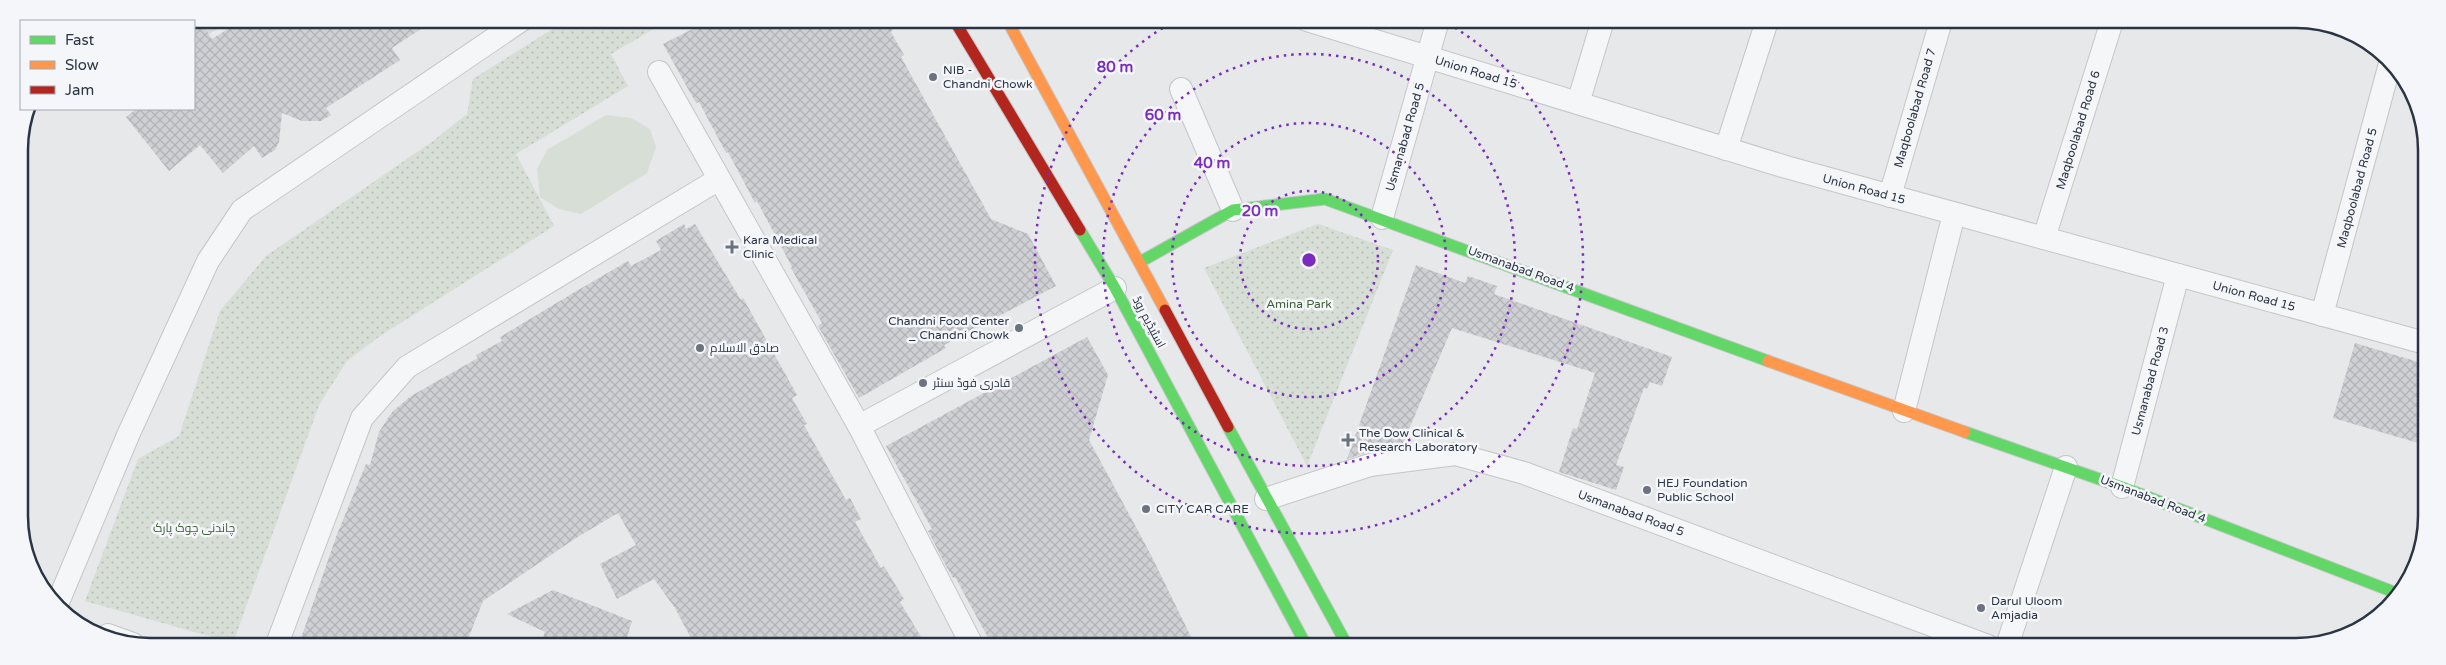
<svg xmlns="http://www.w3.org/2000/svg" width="2446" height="665" font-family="'Varela Round',Cairo,sans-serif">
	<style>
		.built { fill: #d4d7dd }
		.grass { fill: url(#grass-dots) }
		.pitch { fill: #d6ded6 }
		.building { fill: url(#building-cross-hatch) }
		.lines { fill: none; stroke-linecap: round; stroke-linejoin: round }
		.street-casing { stroke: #c4c6c8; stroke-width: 24 }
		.fast-casing { stroke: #c4c6c8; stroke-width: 13 }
		.slow-casing { stroke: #c4c6c8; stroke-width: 13 }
		.jam-casing { stroke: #c4c6c8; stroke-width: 13 }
		.street { stroke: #f5f6f7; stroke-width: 22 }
		.fast { stroke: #63d668; stroke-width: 11 }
		.slow { stroke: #ff974d; stroke-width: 11 }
		.jam { stroke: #b3261e; stroke-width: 11 }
		.ring { fill: none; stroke: #7b2cbf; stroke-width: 2.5; stroke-dasharray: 2.5 5 }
		.poi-dot { fill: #6c737f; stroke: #f4f6f9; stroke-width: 2 }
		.labels { text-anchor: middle; stroke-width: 5; stroke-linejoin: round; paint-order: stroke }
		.poi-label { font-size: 12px; fill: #2b3445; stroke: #f4f6f9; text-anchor: start }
		.street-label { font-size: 12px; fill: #2b3445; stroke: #f4f6f9 }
		.park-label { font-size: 12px; fill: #3f6138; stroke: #f4f6f9 }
		.rim { fill: none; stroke: #2b3445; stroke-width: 2.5 }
		.centre { fill: #7b2cbf; stroke: #f4f6f9; stroke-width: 2.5 }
		.ring-label { font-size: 15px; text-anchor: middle; font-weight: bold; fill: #7b2cbf; stroke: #f4f6f9; stroke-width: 5; stroke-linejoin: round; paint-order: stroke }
	</style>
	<defs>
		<pattern id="grass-dots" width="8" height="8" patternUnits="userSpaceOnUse" patternTransform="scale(1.25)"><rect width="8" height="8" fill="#d6ded6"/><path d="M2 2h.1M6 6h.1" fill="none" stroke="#b8bfb9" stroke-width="1.8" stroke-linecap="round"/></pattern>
		<pattern id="building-cross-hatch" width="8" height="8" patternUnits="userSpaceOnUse" patternTransform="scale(1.25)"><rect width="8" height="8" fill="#ced0d3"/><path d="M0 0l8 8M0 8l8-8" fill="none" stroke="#b1b3b6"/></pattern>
	</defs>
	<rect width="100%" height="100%" fill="#e6e8ea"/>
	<path class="built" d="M150,19H234L194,43V21H137Z"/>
	<g class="grass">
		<path d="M568,19H671L611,54L628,86L516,154L554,226L380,336L347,361L319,405L233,643L85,601L138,459L179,436L220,311L266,256L433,141L467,114L473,79Z"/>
		<path d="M1318,224L1393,250L1307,466L1204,268Z"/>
	</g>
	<path class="pitch" d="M606,115L631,118L650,129L656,147L647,173L581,214L559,209L540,197L537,169L547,150Z"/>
	<g class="building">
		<path d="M194,19H199L212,39L244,19H436L392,48L400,60L326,108L331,115L321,121H302L282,113L279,142L275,150L262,158L254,146L223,173L200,145L169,171L126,117L136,109H194Z"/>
		<path d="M712,19L899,20L891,32L904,55L901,57L991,219L1028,234L1056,286L944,345L946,348L859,398L818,326L822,323L791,268L792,267L757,201L755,203L728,152L726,153L699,102L696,103L663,44Z"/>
		<path d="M684,224L686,229L695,224L741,300L743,298L797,395L792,398L807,424L804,425L846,500L850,498L861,519L855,522L881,568L884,566L904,599L900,602L926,645L694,644L675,608L654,579L617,599L600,564L636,545L618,513L576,538L483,601L466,644H299L336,537L366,464L370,465L379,432L392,412L411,396L478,358L476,355L502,341L500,337L573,293L628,261L631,266L661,250L656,241Z"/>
		<path d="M1416,265L1465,283L1468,276L1497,286L1494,294L1672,357L1662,386L1650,382L1647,389L1644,388L1616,465L1624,467L1616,490L1559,472L1573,428L1577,429L1595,373L1452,328L1401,448L1368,452L1347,459Z"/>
		<path d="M1087,337L1108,375L1089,440L1151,555L1195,645H992L955,577L953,578L944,562L928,531L932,529L886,446Z"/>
		<path d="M2355,343L2425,364V445L2333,418Z"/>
		<path d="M553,590L632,621L625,644H541L545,632L507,614Z"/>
	</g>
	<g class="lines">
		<g class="street-casing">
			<g id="street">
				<path d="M1307,20L1786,167L2425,343"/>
				<path d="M659,72L859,426L972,645"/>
				<path d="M1181,89L1233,210"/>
				<path d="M1578,103L1603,20"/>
				<path d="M1726,149L1767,21"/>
				<path d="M1890,196L1941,21"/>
				<path d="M1382,218L1438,20"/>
				<path d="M2044,238L2112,21"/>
				<path d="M2322,315L2391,60"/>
				<path d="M1904,411L1954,214"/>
				<path d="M859,426L1115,288"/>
				<path d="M2122,487L2178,275"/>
				<path d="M1266,499L1370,465L1455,454L1524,473L1988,646"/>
				<path d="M56,607L129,433L208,261L242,210L523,19"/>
				<path d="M108,635L133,644"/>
				<path d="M277,644L362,418L407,367L719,179"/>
				<path d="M2007,646L2066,467"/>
			</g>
		</g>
		<g class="fast-casing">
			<g id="fast">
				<path d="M1080,230L1115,288L1306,645"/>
				<path d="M1140,262L1233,210L1325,199L1768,361"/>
				<path d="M1228,427L1347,645"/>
				<path d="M1965,432L2122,487L2399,594"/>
			</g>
		</g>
		<g class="slow-casing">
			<g id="slow">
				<path d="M1007,20L1165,310"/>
				<path d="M1768,361L1965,432"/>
			</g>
		</g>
		<g class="jam-casing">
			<g id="jam">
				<path d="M954,20L1080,230"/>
				<path d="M1165,310L1228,427"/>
			</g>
		</g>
		<use href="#street" class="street"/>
		<use href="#fast" class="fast"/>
		<use href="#slow" class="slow"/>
		<use href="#jam" class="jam"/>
	</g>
	<g class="ring">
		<circle cx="1309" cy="260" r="69"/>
		<circle cx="1309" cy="260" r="137"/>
		<circle cx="1309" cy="260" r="206"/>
		<path d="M1442 20A274 274 0 1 1 1176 20"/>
	</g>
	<g class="poi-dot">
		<circle cx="933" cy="77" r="5"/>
		<path d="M729.5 239.5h5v5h5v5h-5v5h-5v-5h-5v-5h5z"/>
		<circle cx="1019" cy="328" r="5"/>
		<circle cx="700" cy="348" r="5"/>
		<circle cx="923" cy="383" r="5"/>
		<path d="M1345.5 432.5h5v5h5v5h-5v5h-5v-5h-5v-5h5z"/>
		<circle cx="1647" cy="490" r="5"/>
		<circle cx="1146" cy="509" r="5"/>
		<circle cx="1981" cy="608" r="5"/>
	</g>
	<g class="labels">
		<g class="poi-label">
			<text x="943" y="74">NIB -<tspan x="943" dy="14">Chandni Chowk</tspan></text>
			<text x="743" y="244">Kara Medical<tspan x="743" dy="14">Clinic</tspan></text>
			<text x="1009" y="325" text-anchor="end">Chandni Food Center<tspan x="1009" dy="14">_ Chandni Chowk</tspan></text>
			<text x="710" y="352">صادق الاسلام</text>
			<text x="933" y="387">قادری فوڈ سنٹر</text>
			<text x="1359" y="437">The Dow Clinical &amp;<tspan x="1359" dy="14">Research Laboratory</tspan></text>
			<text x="1657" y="487">HEJ Foundation<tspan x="1657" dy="14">Public School</tspan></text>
			<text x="1156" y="513">CITY CAR CARE</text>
			<text x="1991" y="605">Darul Uloom<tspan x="1991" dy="14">Amjadia</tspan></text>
		</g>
		<g class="street-label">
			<text transform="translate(1476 72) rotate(17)" y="4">Union Road 15</text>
			<text transform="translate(1915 108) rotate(-74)" y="4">Maqboolabad Road 7</text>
			<text transform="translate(2078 130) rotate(-73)" y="4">Maqboolabad Road 6</text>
			<text transform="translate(1405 137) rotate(-74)" y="4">Usmanabad Road 5</text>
			<text transform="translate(2357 188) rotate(-75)" y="4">Maqboolabad Road 5</text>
			<text transform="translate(1864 189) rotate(15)" y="4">Union Road 15</text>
			<text transform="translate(1521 269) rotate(20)" y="4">Usmanabad Road 4</text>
			<text transform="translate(2254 296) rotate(15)" y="4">Union Road 15</text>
			<text transform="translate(1149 322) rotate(62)" y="4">اسٹیڈیم روڈ</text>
			<text transform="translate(2150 381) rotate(-75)" y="4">Usmanabad Road 3</text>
			<text transform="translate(2153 499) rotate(21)" y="4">Usmanabad Road 4</text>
			<text transform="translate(1631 513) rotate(20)" y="4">Usmanabad Road 5</text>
		</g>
		<g class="park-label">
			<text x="1299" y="308">Amina Park</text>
			<text x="194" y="532">چاندنی چوک پارک</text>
		</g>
	</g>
	<path d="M0 0H2446V665H0ZM150 28H2296A122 122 0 0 1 2418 150V516A122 122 0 0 1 2296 638H150A122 122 0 0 1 28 516V150A122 122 0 0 1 150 28Z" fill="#f4f6f9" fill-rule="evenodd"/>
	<path class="rim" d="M150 28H2296A122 122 0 0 1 2418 150V516A122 122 0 0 1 2296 638H150A122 122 0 0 1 28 516V150A122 122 0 0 1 150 28Z"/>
	<circle cx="1309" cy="260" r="8" class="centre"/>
	<g class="ring-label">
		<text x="1115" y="72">80 m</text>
		<text x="1163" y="120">60 m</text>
		<text x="1212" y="168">40 m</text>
		<text x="1260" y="216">20 m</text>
	</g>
	<rect x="20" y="20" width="175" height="90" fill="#f4f6f9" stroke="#a4a8b1"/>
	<rect x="30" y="36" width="25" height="8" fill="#63d668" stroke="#a4a8b1"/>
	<text x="65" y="45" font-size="15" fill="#2b3445">Fast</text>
	<rect x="30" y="61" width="25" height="8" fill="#ff974d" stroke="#a4a8b1"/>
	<text x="65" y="70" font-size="15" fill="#2b3445">Slow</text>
	<rect x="30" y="86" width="25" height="8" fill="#b3261e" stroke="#a4a8b1"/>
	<text x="65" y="95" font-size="15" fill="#2b3445">Jam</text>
</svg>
